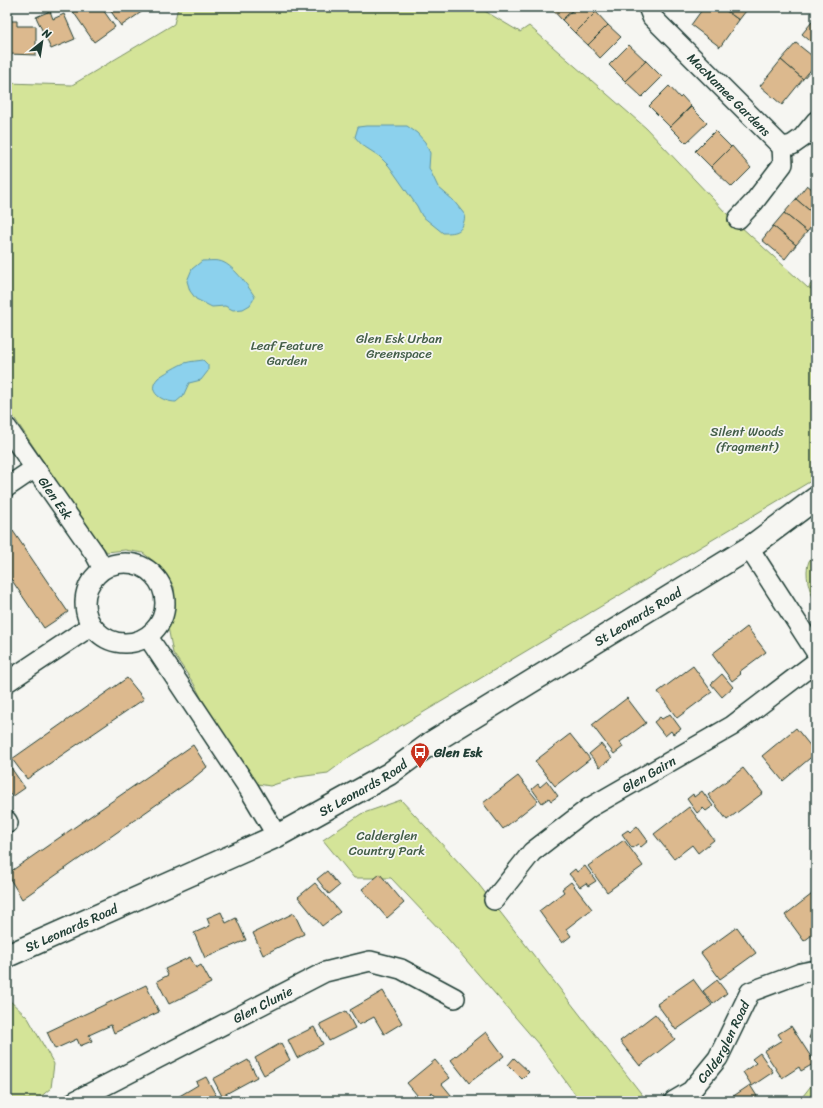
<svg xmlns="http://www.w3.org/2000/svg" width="823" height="1108" font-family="Sriracha,sans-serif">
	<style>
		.green { fill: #d4e498; stroke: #7a9066 }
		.water { fill: #8cd1ed; stroke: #6096a3 }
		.building { fill: #dcb98e; stroke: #1f3d34 }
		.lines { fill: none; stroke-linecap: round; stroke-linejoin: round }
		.street-casing { stroke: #1f3d34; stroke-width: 22 }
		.secondary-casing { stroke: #1f3d34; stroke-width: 25 }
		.street { stroke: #f6f6f2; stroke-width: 19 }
		.secondary { stroke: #f6f6f2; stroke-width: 22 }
		.labels { text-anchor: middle; stroke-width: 3.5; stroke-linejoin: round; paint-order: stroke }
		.street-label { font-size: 13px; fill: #1f3d34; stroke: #f6f6f2 }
		.park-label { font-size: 13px; fill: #435e48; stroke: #f6f6f2 }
		.poi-label { font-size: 13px; font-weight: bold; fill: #1f3d34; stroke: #f6f6f2; text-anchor: start }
	</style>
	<rect width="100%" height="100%" fill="#f6f6f2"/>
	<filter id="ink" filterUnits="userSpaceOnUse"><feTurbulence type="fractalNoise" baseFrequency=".025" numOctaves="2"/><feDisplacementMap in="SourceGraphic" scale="8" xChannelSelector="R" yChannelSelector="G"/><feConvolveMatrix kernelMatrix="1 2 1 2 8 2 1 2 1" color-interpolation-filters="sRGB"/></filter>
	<g filter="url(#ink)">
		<g class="green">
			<path d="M178,7H478L520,32L529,26L646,128L727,214L808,288L816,278V288H809L816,291V478L352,755L328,773L298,777L270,786L252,783L214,722L194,684L173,653L168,627L175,607L174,587L160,566L143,553L125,550L107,552L91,533L7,407V83L72,85L174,24Z"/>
			<path d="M816,554V602C809,592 804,573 809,561C810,559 814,556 816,554Z"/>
			<path d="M401,800L476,881L647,1101H580L540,1046L441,931L391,878H354L323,840L361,814Z"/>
			<path d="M7,998L28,1018L54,1064L51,1088L38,1099L7,1100Z"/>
			<path d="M814,1082H816V1101H799Z"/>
		</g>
		<g class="water">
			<path d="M366,126H407L417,133L425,142L430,153L429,168L438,187L453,200L465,215C463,232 458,233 443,233L422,216L417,206L389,166L379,156L362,145L355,137L358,127Z"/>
			<path d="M202,261C208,261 214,260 219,261C232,263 248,286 255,297L250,305L243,309L233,310L225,306L212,307L196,299L190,291L187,281L192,269Z"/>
			<path d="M203,360L208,365V371L201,380L189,383L183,396L176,402C163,402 145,392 158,378C160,376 182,363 185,363C191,361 198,361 203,360Z"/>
		</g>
		<g class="building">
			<path d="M76,7H101L115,27L94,42L72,10Z"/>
			<path d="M108,7H140L143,11L121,26Z"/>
			<path d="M550,7H576L562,20Z"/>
			<path d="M576,7H591L596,12L575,33L562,20Z"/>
			<path d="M704,7H721L739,20L720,47L691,25Z"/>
			<path d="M721,7H749L739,20Z"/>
			<path d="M50,11L53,19L64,14L75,39L51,49L36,17Z"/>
			<path d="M596,12L608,25L588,45L575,33Z"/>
			<path d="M816,17V46L802,34Z"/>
			<path d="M10,21H17V26H36V55L9,54Z"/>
			<path d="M608,25L621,37L600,58L588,45Z"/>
			<path d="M796,43L816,59V64L803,79L781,60Z"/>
			<path d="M629,45L646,61L625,81L609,65Z"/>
			<path d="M781,60L803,79L782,105L760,86Z"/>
			<path d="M646,61L662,77L642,97L625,81Z"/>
			<path d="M669,86L680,98L682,96L691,106L670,127L649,106Z"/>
			<path d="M691,107L707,123L686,143L670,127Z"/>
			<path d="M715,131L731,147L711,167L695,151Z"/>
			<path d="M732,146L751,168L732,187L711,167Z"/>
			<path d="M807,185L816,192V216L796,199Z"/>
			<path d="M796,199L816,216V221L807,232L784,213Z"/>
			<path d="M784,213L807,232L796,245L773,226Z"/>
			<path d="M773,226L796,245L785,259L762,240Z"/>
			<path d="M13,531L68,612L44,628L7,573V535Z"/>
			<path d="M747,627L766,652L739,672L741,674L732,681L712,654Z"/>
			<path d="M693,666L712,692L677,718L658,692Z"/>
			<path d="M722,674L733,687L722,697L711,684Z"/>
			<path d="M127,678L144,699L27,779L12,759Z"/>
			<path d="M627,698L646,723L620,742L623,747L614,754L592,725Z"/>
			<path d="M670,714L681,729L673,734L671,731L665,736L654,722L660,717L662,719Z"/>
			<path d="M796,728L816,753L783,781L762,756Z"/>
			<path d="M570,734L590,759L555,786L535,761Z"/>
			<path d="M601,744L612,758L600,767L589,754Z"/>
			<path d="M193,745L207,767L190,781L22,899L7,874Z"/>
			<path d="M7,762L25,788L12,797L7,789Z"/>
			<path d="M743,768L763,793L727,820L708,795Z"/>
			<path d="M518,776L538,801L503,829L483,803Z"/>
			<path d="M547,781L558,796L551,801L549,798L542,803L532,789L538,784L540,787Z"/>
			<path d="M702,791L713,806L706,811L703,808L697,813L687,799L693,794L694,797Z"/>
			<path d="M689,807L714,840L698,853L692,845L674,859L654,834Z"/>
			<path d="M637,826L648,841L641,847L638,844L632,848L622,834L628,830L630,832Z"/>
			<path d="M624,840L643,866L607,892L588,866Z"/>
			<path d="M585,866L596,881L588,886L586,883L580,887L569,874L575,869L577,872Z"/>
			<path d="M327,871L339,886L329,894L317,879Z"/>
			<path d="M380,874L404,903L387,918L362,889Z"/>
			<path d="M571,882L592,909L566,929L571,936L562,943L539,911L564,892L562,889Z"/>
			<path d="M315,883L340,912L322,926L298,897Z"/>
			<path d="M816,891V932L804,941L785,915Z"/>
			<path d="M221,912L226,923L236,918L246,940L205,958L194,933L210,926L207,918Z"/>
			<path d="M294,913L304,934L263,955L253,933Z"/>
			<path d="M737,927L756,953L720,979L701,953Z"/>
			<path d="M190,957L196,968L201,965L211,983L169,1004L157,981L168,975L165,969Z"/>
			<path d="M693,979L712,1005L676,1030L657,1004Z"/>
			<path d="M717,980L727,993L713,1004L703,991Z"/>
			<path d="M146,985L159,1012L114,1033L111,1025L89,1035L92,1041L80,1046L77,1039L55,1049L47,1032Z"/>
			<path d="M383,991L402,1023L384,1034L374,1017L359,1025L350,1010Z"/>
			<path d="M346,1011L355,1028L329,1041L320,1024Z"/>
			<path d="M655,1014L675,1039L640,1066L620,1041Z"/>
			<path d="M816,1021V1040L809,1038Z"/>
			<path d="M791,1026L815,1063L801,1071L799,1067L782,1078L764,1051L782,1040L778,1034Z"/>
			<path d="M314,1027L323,1044L297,1058L288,1040Z"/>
			<path d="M486,1032L504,1056L469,1083L451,1060Z"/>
			<path d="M281,1043L290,1060L264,1075L255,1058Z"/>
			<path d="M760,1053L773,1072L752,1086L743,1072L756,1063L752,1059Z"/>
			<path d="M514,1058L529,1072L522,1079L508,1065Z"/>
			<path d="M248,1060L257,1077L222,1096L213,1079Z"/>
			<path d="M435,1060L450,1078L442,1084L456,1101H439L432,1092L422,1101L407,1083Z"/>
			<path d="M206,1077L219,1101H171L198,1085L196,1082Z"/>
			<path d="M750,1085L760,1101H726Z"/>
		</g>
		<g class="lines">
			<g class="street-casing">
				<g id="street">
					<path id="s1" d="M648,7L652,17L782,147L792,145L802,138L816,121"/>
					<path d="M738,219L754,202L783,164L782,147"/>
					<path id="s2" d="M7,428L95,554L103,569"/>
					<path d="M7,487L35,468"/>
					<path d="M749,548L816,652"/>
					<circle cx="125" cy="603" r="40"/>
					<path d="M148,637L249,789L277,836"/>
					<path d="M7,682L91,626"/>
					<path d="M7,821L8,823"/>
					<path id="s3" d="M494,900L532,852L589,808L732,726L816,662"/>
					<path id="s4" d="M75,1101L325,972L370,961L401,969L455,998"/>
					<path id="s5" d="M674,1101L691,1091L718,1058L750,992L801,973L816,970"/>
				</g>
			</g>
			<g class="secondary-casing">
				<g id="secondary">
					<path id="s6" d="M7,956L277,836L389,774L431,743L749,548L816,498"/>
				</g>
			</g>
			<use href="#street" class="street"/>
			<use href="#secondary" class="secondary"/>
		</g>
	</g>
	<defs>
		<g id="bus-pin" transform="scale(1)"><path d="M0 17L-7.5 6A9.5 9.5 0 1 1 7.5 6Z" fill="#c8321e" stroke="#f6f6f2"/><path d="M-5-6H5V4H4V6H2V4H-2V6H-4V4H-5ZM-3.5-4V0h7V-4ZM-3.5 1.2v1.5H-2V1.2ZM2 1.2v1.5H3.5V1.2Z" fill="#fff"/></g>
	</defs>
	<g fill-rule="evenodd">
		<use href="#bus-pin" x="420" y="752"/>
	</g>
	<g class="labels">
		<g class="street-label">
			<text dy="5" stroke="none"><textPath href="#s1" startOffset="120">MacNamee Gardens</textPath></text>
			<text dy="5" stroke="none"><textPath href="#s2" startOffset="85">Glen Esk</textPath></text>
			<text dy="5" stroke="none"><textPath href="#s6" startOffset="718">St Leonards Road</textPath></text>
			<text dy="5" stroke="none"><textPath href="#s3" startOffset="202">Glen Gairn</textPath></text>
			<text dy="5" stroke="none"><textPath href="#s6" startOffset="394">St Leonards Road</textPath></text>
			<text dy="5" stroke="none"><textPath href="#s6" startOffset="70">St Leonards Road</textPath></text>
			<text dy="5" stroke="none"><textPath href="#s4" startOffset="211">Glen Clunie</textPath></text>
			<text dy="5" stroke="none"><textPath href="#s5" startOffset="79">Calderglen Road</textPath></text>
		</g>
		<g class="park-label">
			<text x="399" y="343">Glen Esk Urban<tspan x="399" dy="15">Greenspace</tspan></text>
			<text x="287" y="350">Leaf Feature<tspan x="287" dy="15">Garden</tspan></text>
			<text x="747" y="436">Silent Woods<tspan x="747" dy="15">(fragment)</tspan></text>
			<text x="387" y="840">Calderglen<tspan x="387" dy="15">Country Park</tspan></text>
		</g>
		<g class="poi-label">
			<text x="434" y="757">Glen Esk</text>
		</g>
	</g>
	<rect width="823" height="1108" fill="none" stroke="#f6f6f2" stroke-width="24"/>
	<rect x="12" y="12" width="799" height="1084" fill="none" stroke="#1f3d34" stroke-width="1.5" filter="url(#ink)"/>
	<g transform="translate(42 42) rotate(30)" stroke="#f6f6f2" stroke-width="3" paint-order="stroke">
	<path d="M0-3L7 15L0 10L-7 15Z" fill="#1f3d34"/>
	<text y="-6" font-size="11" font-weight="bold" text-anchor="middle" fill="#1f3d34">N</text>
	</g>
</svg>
